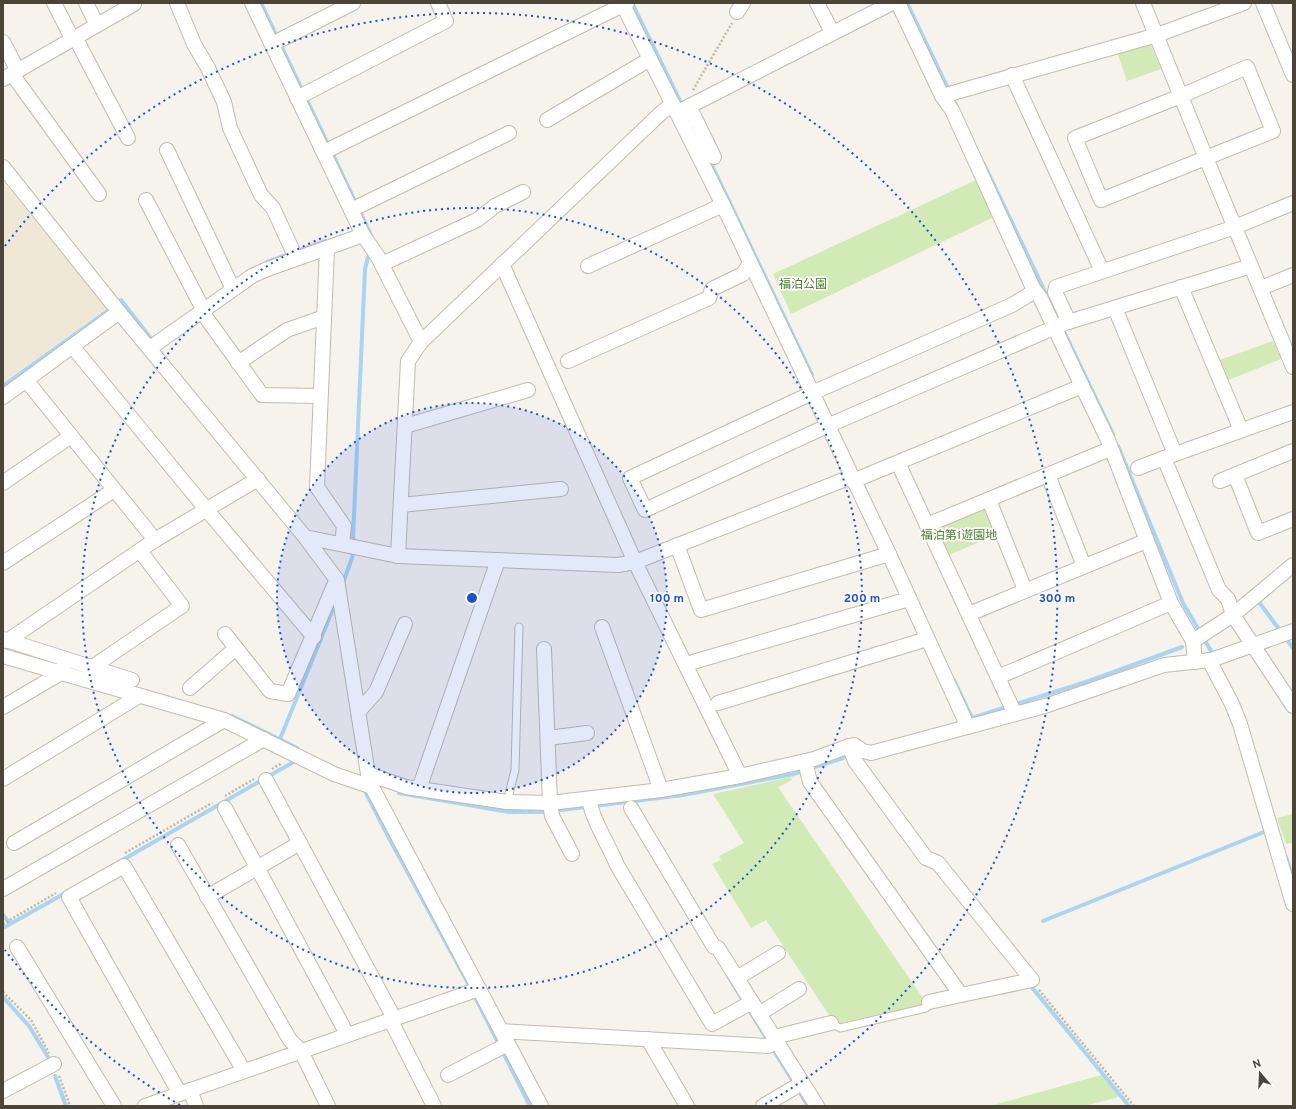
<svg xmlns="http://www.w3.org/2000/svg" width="1296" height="1109" font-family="Overpass,'Noto Sans JP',sans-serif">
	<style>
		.education { fill: #efe8d6 }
		.green { fill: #d2eab5 }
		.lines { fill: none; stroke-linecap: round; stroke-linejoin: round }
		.stream { stroke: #a9d4f2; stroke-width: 4 }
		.service-casing { stroke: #c2bbae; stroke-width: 9 }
		.minor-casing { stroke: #c2bbae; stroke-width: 16 }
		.path { stroke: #c4b79f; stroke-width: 2.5; stroke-dasharray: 2 2; stroke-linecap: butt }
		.service { stroke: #fff; stroke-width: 7 }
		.minor { stroke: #fff; stroke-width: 14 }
		.ring { fill: none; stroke: #1d4ed8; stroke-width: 2; stroke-dasharray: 2 4 }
		.labels { text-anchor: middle; stroke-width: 3.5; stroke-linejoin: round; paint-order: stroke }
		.park-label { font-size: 12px; fill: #4a7f2a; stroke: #fff }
		.centre { fill: #1d4ed8; stroke: #fff; stroke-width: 2 }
		.ring-label { font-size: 12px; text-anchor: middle; font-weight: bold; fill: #1d4ed8; stroke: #fff; stroke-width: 3.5; stroke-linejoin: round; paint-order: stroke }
	</style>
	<rect width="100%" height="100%" fill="#f6f3ec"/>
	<path class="education" d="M3,181L107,308L3,383Z"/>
	<g class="green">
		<path d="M1149,41L1161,69L1127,81L1117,52Z"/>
		<path d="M976,180L994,217L791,314L773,274Z"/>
		<path d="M1273,341L1281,359L1226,381L1217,361Z"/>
		<path d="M983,509L988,510L998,534L949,555L940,536L943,525Z"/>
		<path d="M791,777L792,780L778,787L927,1004L835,1024L766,920L751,928L712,864L721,860L719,856L744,843L713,794Z"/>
		<path d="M1293,814V843L1286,844L1277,818Z"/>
		<path d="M1101,1075L1119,1097L1084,1106H990Z"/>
	</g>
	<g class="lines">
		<g class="stream">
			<path d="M261,3L372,237"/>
			<path d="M632,3L683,107"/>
			<path d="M907,3L956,105"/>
			<path d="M709,159L812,375"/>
			<path d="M984,164L1113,434"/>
			<path d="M267,262L325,241"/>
			<path d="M119,302L121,300L152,340L154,339"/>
			<path d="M3,386L109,310"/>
			<path d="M1118,446L1183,603L1214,656"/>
			<path d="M343,583L352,558L355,541L353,538L365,269L368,257L372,252"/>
			<path d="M1256,598L1279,629"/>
			<path d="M1287,640L1293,648"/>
			<path d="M954,680L972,718L1089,681L1182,647"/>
			<path d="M232,716L297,748"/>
			<path d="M280,739L335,604"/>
			<path d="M366,793L390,840L468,983L530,1106"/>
			<path d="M399,793L509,812H545L683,795L794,774L843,758"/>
			<path d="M1286,857L1293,878"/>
			<path d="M119,862L297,760"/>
			<path d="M3,915L10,924"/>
			<path d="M1043,921L1269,830"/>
			<path d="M3,928L67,892"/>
			<path d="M728,976L808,1106"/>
			<path d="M1030,985L1129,1106"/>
			<path d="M3,997L29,1026L48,1057"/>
			<path d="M55,1076L66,1106"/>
		</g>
		<g class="service-casing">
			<g id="service">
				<path d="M507,802L515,770L519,627"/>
				<path d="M831,1023L840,1028L926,1008L929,1002"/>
			</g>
		</g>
		<g class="minor-casing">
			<g id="minor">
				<path d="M54,3L72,38"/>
				<path d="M86,3L97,25"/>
				<path d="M177,3L194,44L208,68L224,102L230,128L261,195L273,208L296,258"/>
				<path d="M252,3L363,235L378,257L421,342"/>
				<path d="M622,3L723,205L889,554L968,727"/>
				<path d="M817,3L832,32"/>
				<path d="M898,3L942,96L952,110L1033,288L1040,297L1082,386"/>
				<path d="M1143,3L1206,158L1293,367"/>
				<path d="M1263,3L1293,75"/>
				<path d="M737,12L743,3"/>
				<path d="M75,37L128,138"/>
				<path d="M3,42L18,71"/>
				<path d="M272,44L353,3"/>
				<path d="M1247,67L1273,131L1101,200L1075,138L1181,96Z"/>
				<path d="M12,74L99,194"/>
				<path d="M1012,75L1102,271"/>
				<path d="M3,79L134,4"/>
				<path d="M942,96L1157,35L1244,3"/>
				<path d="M297,98L446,21L438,3"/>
				<path d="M689,106L714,157"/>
				<path d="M678,112L892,3"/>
				<path d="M547,120L650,59"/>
				<path d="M167,150L233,289"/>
				<path d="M324,152L627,3"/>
				<path d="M3,167L119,312L305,537L337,580L368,774L372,787L541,1106"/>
				<path d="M146,200L204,311"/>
				<path d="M351,210L509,133"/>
				<path d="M327,248L317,487L344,526L342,544"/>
				<path d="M382,264L477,220L495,206L523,192"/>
				<path d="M502,264L635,562L740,776"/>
				<path d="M588,266L723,205"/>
				<path d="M1181,287L1241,430"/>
				<path d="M1261,288L1293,275"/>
				<path d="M1035,291L1012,305L812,393L630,478L645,510L827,426L1065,323L1251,266"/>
				<path d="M1115,308L1175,454"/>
				<path d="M202,312L262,395L320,396"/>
				<path d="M1069,322L1055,292L1056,287L1235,227L1293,203"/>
				<path d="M72,346L206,509L314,637"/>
				<path d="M150,348L252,276L265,270L363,235"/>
				<path d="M568,361L709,298L712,289L743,274L750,263"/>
				<path d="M238,363L287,330L324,317"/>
				<path d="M26,380L155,540"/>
				<path d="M3,397L119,312"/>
				<path d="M1293,412L1164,458L1219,590L1228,599L1233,615L1293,706"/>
				<path d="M405,426L528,390"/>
				<path d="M898,463L1015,714"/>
				<path d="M1138,468L1164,458"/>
				<path d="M1048,475L1084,566"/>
				<path d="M1235,475L1258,533L1293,519"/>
				<path d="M853,481L1082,386L1108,440L1171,603L1193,641L1195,662"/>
				<path d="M1220,481L1293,451"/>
				<path d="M3,483L71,436"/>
				<path d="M989,500L1025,590"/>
				<path d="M401,505L561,489"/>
				<path d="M927,525L1110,449"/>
				<path d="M305,537L398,556L618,565L635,562L851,477"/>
				<path d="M677,545L701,610L889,554"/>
				<path d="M398,556L408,361L421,342L662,112L673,104"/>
				<path d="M3,563L114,490"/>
				<path d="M969,614L1146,541"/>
				<path d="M602,627L661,790"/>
				<path d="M225,634L270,691L288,694L336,581"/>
				<path d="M3,639L132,680"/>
				<path d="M7,641L155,540L258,479"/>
				<path d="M1193,641L1233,615L1293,565"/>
				<path d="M544,649L550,803L552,816L572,854"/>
				<path d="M3,656L224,720L334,774L372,787"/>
				<path d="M1209,660L1232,704L1240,724L1293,904"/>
				<path d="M693,662L909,599"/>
				<path d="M91,668L182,606L140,551"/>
				<path d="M998,677L1171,603"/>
				<path d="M190,688L236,648"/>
				<path d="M718,703L927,639"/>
				<path d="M3,707L61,673L62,668"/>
				<path d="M358,712L376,692L405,624"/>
				<path d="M548,738L587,733"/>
				<path d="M805,761L810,782L961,995L1032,980L938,863L926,858L855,761L849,746"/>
				<path d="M368,774L406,787L507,802L550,803L661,790L740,776L814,759L849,746L854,745L863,751L871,753L1045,706L1164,665L1211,660L1293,631"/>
				<path d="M3,779L139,696"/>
				<path d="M266,780L394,1018"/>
				<path d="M419,789L498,560"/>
				<path d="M589,799C593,822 608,843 617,865L712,1024L752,1002"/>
				<path d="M225,808L347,1034"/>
				<path d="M631,808L714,947L718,948L817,1106"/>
				<path d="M14,843L224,720"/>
				<path d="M178,845L290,1040L301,1051L328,1106"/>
				<path d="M3,889L264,739"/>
				<path d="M207,897L300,843"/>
				<path d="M17,947L114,1106"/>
				<path d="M737,978L778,953"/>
				<path d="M929,1002L961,995"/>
				<path d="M759,1014L799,989"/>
				<path d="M390,1019L434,1106"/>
				<path d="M501,1031L768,1046L776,1041"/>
				<path d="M774,1037L831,1023"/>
				<path d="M648,1039L687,1106"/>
				<path d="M448,1075L508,1044"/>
				<path d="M190,1090L196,1106"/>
				<path d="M3,1091L54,1064"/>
				<path d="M180,1094L69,897L124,866L244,1071"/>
				<path d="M145,1106L479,989"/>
				<path d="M763,1106L802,1083"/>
			</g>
		</g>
		<g class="path">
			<path d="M693,90L732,23"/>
			<path d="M272,769L282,763"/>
			<path d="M225,796L254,779"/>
			<path d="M125,853L212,803"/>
			<path d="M3,924L56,893"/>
			<path d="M1039,990L1134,1106"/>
			<path d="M3,992L31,1020L49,1053"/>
			<path d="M59,1076L70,1106"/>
		</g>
		<use href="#service" class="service"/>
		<use href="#minor" class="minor"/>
	</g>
	<circle cx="472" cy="598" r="195" fill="#1d4ed8" fill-opacity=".12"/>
	<g class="ring">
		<circle cx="472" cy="598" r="195"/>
		<circle cx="472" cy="598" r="390"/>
		<path d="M180 1105A585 585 0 0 1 5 950M5 246A585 585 0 1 1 764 1105"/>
	</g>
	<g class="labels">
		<g class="park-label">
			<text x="803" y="288">福泊公園</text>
			<text x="959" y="539">福泊第1遊園地</text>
		</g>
	</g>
	<circle cx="472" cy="598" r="6" class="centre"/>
	<g class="ring-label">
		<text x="667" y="602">100 m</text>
		<text x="862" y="602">200 m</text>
		<text x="1057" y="602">300 m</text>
	</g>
	<rect width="1296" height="1109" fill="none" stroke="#4b4439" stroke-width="8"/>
	<g transform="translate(1260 1073) rotate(341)" stroke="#ffffff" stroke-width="3" paint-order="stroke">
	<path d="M0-3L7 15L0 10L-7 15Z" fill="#4b4439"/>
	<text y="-6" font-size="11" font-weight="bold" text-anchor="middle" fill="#4b4439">N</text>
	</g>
</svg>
